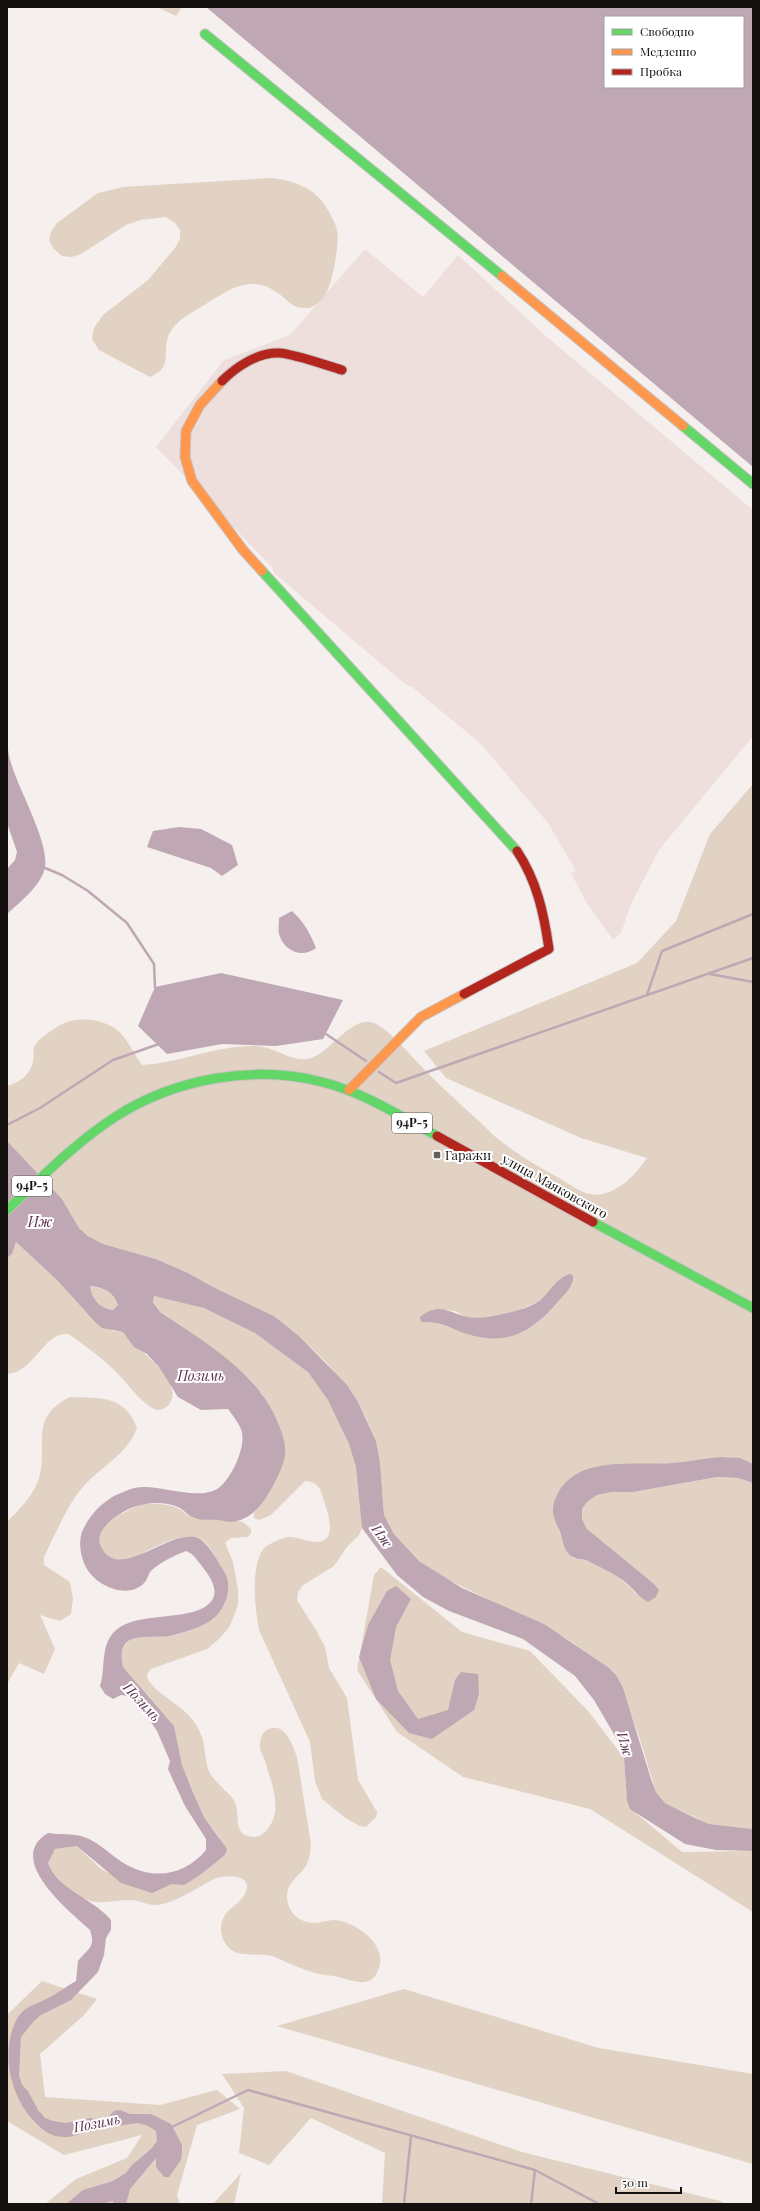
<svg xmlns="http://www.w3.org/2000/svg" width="760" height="2211" font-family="'Playfair Display',serif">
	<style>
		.built { fill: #eedfdd }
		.green { fill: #e1d2c3; fill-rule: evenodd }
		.water { fill: #bfa8b3; fill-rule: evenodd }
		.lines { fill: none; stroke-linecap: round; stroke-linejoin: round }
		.stream { stroke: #bfa8b3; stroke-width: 2.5 }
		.fast-casing { stroke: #c6c1c0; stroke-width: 11 }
		.slow-casing { stroke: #c6c1c0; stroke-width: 11 }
		.jam-casing { stroke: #c6c1c0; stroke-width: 11 }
		.fast { stroke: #63d668; stroke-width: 9 }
		.slow { stroke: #ff974d; stroke-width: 9 }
		.jam { stroke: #b3261e; stroke-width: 9 }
		.poi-dot { fill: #635f5e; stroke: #fff; stroke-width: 1.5 }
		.labels { text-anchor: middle; stroke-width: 4; stroke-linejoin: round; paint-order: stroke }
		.shield { fill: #fff; stroke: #5a5858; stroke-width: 1 }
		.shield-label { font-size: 12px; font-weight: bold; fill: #141110 }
		.poi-label { font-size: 13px; fill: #141110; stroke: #fff; text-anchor: start }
		.street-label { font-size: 13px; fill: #141110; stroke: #fff }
		.water-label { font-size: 14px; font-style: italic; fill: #61344f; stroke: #fff }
	</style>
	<rect width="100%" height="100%" fill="#f5efee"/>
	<path class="built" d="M365,249L423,297L458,255L547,337L753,510V736L659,850L631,904L621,933L613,940L586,902L571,873L576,871L548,823L480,743L412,687L405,684L274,573L272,567L156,447L224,360L290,335Z"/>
	<g class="green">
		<path d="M157,7H182L176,16Z"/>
		<path d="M272,178C293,181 314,187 326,207C330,214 336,223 337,231C340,242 332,284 326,293C322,301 315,308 305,308C295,309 289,302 282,296C252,271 228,290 201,307C189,314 176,321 169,334C161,353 174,367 150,377L99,350L92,339L94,328L103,315L148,280L175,248L180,239V230L175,223L166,217L140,220L126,225L81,254L72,257L62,256L53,248L49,240L51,232L57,223L98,193L123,187Z"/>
		<path d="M753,784V1464C725,1452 711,1460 683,1463C663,1464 642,1464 621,1464L559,1528C566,1542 563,1545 573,1558C592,1558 625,1579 636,1594L653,1583L587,1529L582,1519V1509L587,1502L597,1495L612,1492H633L717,1477L738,1478L753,1483V1829L709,1824L665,1803L656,1792L638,1733L616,1675L608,1667L566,1638L445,1578L419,1561L394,1534L384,1515L380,1462L376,1441L367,1420L358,1402L327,1363L299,1336L274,1316L215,1288L188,1273L156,1259L103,1244L88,1236L79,1228L62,1199L7,1141V1086C19,1083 30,1075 33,1062C34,1058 33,1052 34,1047C37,1040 48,1033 54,1029C73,1014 109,1017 124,1037C131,1046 135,1056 142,1065C179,1063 218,1045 255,1046C273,1046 292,1062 307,1059C329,1056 351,1014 374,1023C389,1029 409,1054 421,1066C437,1083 454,1098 471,1114C482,1123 491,1134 503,1143C520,1156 539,1167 559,1178C572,1186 587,1198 603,1194C622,1189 636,1174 647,1158L581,1138L446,1078L424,1051L637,963L676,921L710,834ZM561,1278L573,1283C540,1324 526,1345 468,1334C462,1332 457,1328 451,1326C441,1322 432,1322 421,1322L433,1309L455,1311L466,1317L479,1319L516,1311L537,1302L547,1295Z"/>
		<path d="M16,1242L57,1280L94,1321L113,1331L123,1332C136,1350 155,1358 167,1378C170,1384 174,1391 172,1398C171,1405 161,1413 154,1409C139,1401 129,1385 117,1373C103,1358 86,1347 69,1334C43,1331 36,1372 7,1374V1258L12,1253Z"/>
		<path d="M90,1286C102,1288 114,1292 118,1305L113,1310C99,1308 92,1299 90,1286Z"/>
		<path d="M153,1296C170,1299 188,1302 204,1308C233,1318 289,1350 309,1373C329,1395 350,1438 356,1467C360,1487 361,1508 362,1528L359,1535L347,1547L334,1566L302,1586L298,1592L297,1600L316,1630L325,1647L329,1668L347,1698L358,1780L377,1812L376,1817L366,1827L360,1826L344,1817L322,1799L315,1781L310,1742L259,1630C255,1608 250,1566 264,1548C271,1543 281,1538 289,1537C299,1537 308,1542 317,1542C340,1541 326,1507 322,1495C320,1486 314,1481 305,1481L271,1515L259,1520L254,1518V1513L269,1493L263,1395L247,1377L224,1357L160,1312L153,1301Z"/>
		<path d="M70,1397C100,1398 125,1395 137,1428C127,1455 101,1466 83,1487C68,1503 54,1537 44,1557V1565L70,1582L73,1599L71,1614L60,1621L40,1615L55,1649L44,1674L19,1663L7,1684V1522C19,1510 37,1492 40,1474C47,1440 30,1417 70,1397Z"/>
		<path d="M144,1504C160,1504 176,1503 187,1515L243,1522L251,1529V1533L248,1537L231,1538L225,1543L233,1562L238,1589V1605L230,1626L220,1638L207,1649L151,1669L147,1674L148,1680C160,1697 183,1705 195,1723C207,1742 203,1750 208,1769C212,1780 226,1790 233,1799C243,1811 229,1836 254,1837C259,1837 264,1833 267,1830C284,1810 271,1782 265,1761C263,1755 259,1749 260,1743C261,1737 263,1731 269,1729C285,1722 293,1746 297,1757L311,1844C310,1852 310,1859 306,1866C300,1876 287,1882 287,1896C287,1912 299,1923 315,1923C321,1923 328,1920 334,1920C354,1921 384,1942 380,1964C374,1991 355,1981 338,1977C329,1975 320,1975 312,1972C298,1968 285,1961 272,1956C259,1952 240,1958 230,1949C224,1943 221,1937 221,1928C222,1907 241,1907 246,1891C252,1873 224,1875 214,1879C196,1888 178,1902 157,1905C149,1906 139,1900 131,1900C119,1900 107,1903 95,1902C78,1900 54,1878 48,1863L55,1849L77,1846L101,1869L138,1888L152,1892L172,1884H184L225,1855L220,1838L204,1817L182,1765L174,1726L123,1667C116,1632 144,1637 168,1636C182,1635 202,1626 214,1619L221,1566C215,1557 207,1538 195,1537C180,1534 154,1547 141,1554C136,1556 129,1561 124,1561C113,1562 104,1554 100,1545C90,1526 131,1508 144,1504Z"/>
		<path d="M381,1567L462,1632L530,1651L589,1712L624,1758L627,1801L637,1814L682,1852L753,1851V1912L590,1809L463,1777L397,1732L357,1670L374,1575Z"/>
		<path d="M42,1981L97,1999L84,2015L40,2054L45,2097L160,2105L217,2090L240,2109L197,2125L177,2195L180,2204H45L76,2179L127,2158L142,2135L64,2155L7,2121V2015Z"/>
		<path d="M404,1989L599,2048L753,2074V2164L277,2026Z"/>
		<path d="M286,2071L522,2152L720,2201L726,2204H382L385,2153L311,2118L269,2165L239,2153L244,2108L222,2074Z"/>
		<path d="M241,2173L234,2204H213Z"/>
	</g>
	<g class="water">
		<path d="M206,7H753V467ZM605,17H743V87H605Z"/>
		<path d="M7,742C8,750 9,758 12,766C19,790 49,842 45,867C42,885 20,902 7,914V869L15,860L17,852L7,823Z"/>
		<path d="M179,827L201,829L232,845L238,865L222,876L211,868L147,847L153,831Z"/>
		<path d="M292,911C304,922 310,933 316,948C302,959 284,951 279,934C278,929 279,923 279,918Z"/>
		<path d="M221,973L343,1000L323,1039L276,1046L222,1044L167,1054L138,1026L155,987Z"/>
		<path d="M7,1141L62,1199L79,1228L88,1236L103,1244L156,1259L188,1273L215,1288L274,1316L299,1336L347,1385L358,1402L376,1441L380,1462L384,1515L394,1534L419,1561L462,1588L544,1624L608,1667L616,1675L623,1688L651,1779L656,1792L665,1803L695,1818L709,1824L753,1829V1851L716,1850L685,1844L630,1809L627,1801L624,1758L615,1736L594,1700L575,1676L523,1639L449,1611L423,1597L397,1575L362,1528L356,1467L349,1444L328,1400L308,1372L255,1333L204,1308L154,1296L153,1302L160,1312C206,1343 261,1374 280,1428C283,1436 286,1446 285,1455C284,1464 278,1476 274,1484C266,1499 255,1517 237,1521C231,1523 225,1521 218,1520C211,1519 203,1521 195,1518C188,1516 185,1511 180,1508C162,1499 136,1503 120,1514C113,1518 105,1525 101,1532C98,1539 99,1545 103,1550C121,1579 167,1532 195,1537C206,1538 221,1566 226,1575C232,1589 225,1608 215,1617C207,1626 180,1634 169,1636C146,1639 115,1629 123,1667L174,1726L182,1765L193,1792L204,1817L227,1849L225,1855L200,1875L184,1885L172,1884L152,1893L121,1883L77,1846L55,1849L48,1863C59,1891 93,1898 111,1920V1930L106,1938L104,1955L98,1972L71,2000L41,2015L34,2021L21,2037L19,2075L22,2085L28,2091L38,2110L45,2118L53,2121L66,2123L90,2118L101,2120L106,2119L114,2111L120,2110L130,2114H151L171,2124L182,2145V2152L181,2160L169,2177H164L156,2167V2158L130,2189L126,2204H113V2201L102,2204H66L83,2190L113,2181L126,2173L131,2166L152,2148L157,2141L156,2131L146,2125L138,2123C120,2125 104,2129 87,2132C79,2134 70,2138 63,2137C50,2137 40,2128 32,2119C9,2093 0,2049 18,2017C26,2005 36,2005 48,1998C58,1993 67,1986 76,1981L78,1961C88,1948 96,1948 90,1930C69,1911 4,1859 48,1833C60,1835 73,1833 84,1837C101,1843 112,1857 127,1865C156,1881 186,1874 206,1850V1839L185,1806L168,1769L170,1761L157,1731L138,1703L129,1696L121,1695L113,1699L105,1694L100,1686C106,1669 100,1648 113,1633C131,1612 178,1621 203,1608C224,1596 212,1579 201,1565C195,1558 194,1554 186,1551C175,1555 161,1562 152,1570C148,1573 148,1579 144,1583C128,1600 97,1586 87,1569C81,1559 78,1543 82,1532C89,1516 99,1505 114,1496C123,1492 133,1487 143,1487C165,1486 205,1503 222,1485C233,1474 247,1445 241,1429C238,1422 233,1416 228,1409L201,1410L178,1397L159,1367L147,1354L134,1347L123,1332L102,1328L94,1321L57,1280L16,1242L12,1254L7,1258ZM90,1286C102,1287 114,1292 118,1305L113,1310C99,1308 92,1299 90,1286Z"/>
		<path d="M571,1274L573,1276C575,1286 562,1297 556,1304C531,1333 506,1346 467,1334C446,1327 446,1322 421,1322L420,1317C439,1301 449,1313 468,1317C478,1319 488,1317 498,1315C512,1312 527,1309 539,1301C550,1293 557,1276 571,1274Z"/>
		<path d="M721,1457L740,1458L753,1464V1483L738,1478L717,1477L633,1492H612L597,1495L587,1502L582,1509V1519L587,1529L653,1583L659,1590L656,1597L648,1602L645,1600C637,1595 633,1588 625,1582C614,1573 601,1568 588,1561C582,1558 574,1560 569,1554C562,1548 563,1535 558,1527C552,1516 551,1507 557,1495C577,1454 635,1466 673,1463C689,1462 705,1458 721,1457Z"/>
		<path d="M396,1586L411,1599L396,1627L390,1660L398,1691L418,1719L448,1710L455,1680L461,1672L478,1674L479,1694L474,1710L432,1739L409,1733L376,1699L359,1657L368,1625L387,1591Z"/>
	</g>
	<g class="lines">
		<g class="stream">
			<path d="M45,868L62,875L88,891L127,923L154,964L155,987"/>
			<path d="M710,974L753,982"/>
			<path d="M647,995L662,951L753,914"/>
			<path d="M323,1032L366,1061"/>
			<path d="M379,1072L396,1083L753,958"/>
			<path d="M7,1125L40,1108L113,1060L159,1044"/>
			<path d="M170,2128L248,2090L535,2170L599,2204"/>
			<path d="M404,2204L411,2136"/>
			<path d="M531,2204L535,2170"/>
		</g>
		<g class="fast-casing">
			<g id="fast">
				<path d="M205,34L502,276"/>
				<path d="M683,426L753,484"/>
				<path d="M262,571L517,851"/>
				<path d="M7,1210C41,1178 75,1143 115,1117C174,1079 253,1064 322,1082C363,1092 400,1116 437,1136"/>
				<path d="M593,1222L753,1308"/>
			</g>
		</g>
		<g class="slow-casing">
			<g id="slow">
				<path d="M502,276L683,426"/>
				<path d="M222,381L200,405L186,431L185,457L192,481L243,550L262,571"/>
				<path d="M349,1090L421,1017L464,994"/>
			</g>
		</g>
		<g class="jam-casing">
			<g id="jam">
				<path d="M222,381C236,367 258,352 279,353C295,354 325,365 342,370"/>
				<path d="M464,994L549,949C544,914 537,881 517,851"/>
				<path d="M437,1136L593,1222"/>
			</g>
		</g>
		<use href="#fast" class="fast"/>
		<use href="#slow" class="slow"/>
		<use href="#jam" class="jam"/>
	</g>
	<rect class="poi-dot" x="433" y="1151" width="8" height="8" rx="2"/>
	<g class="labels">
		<g class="shield">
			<rect x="392" y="1113" width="40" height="20" rx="3"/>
			<rect x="12" y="1176" width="40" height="20" rx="3"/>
		</g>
		<g class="shield-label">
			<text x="412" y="1127">94Р-5</text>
			<text x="32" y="1190">94Р-5</text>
		</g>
		<g class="poi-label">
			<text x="445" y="1160">Гаражи</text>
		</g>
		<g class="street-label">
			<text transform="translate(555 1186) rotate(29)" y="5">улица Маяковского</text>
		</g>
		<g class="water-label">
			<text x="40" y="1227">Иж</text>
			<text x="201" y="1381">Позимь</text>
			<text transform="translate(382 1536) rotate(55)" y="5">Иж</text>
			<text transform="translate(142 1702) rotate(47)" y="5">Позимь</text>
			<text transform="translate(625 1744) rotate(73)" y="5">Иж</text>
			<text transform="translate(97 2123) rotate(-11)" y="5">Позимь</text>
		</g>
	</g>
	<rect width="760" height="2211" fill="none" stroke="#141110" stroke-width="16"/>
	<rect x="604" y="16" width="140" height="72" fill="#ffffff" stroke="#a1a09f"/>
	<rect x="612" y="29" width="20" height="6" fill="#63d668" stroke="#a1a09f"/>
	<text x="640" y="36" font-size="12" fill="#141110">Свободно</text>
	<rect x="612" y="49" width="20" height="6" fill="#ff974d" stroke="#a1a09f"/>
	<text x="640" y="56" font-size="12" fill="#141110">Медленно</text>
	<rect x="612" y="69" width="20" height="6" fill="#b3261e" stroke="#a1a09f"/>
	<text x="640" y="76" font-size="12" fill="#141110">Пробка</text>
	<path d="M616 2187v6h65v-6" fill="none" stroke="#141110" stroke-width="2"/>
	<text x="622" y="2187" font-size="12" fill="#141110" stroke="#ffffff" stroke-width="3" paint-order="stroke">50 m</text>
</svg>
